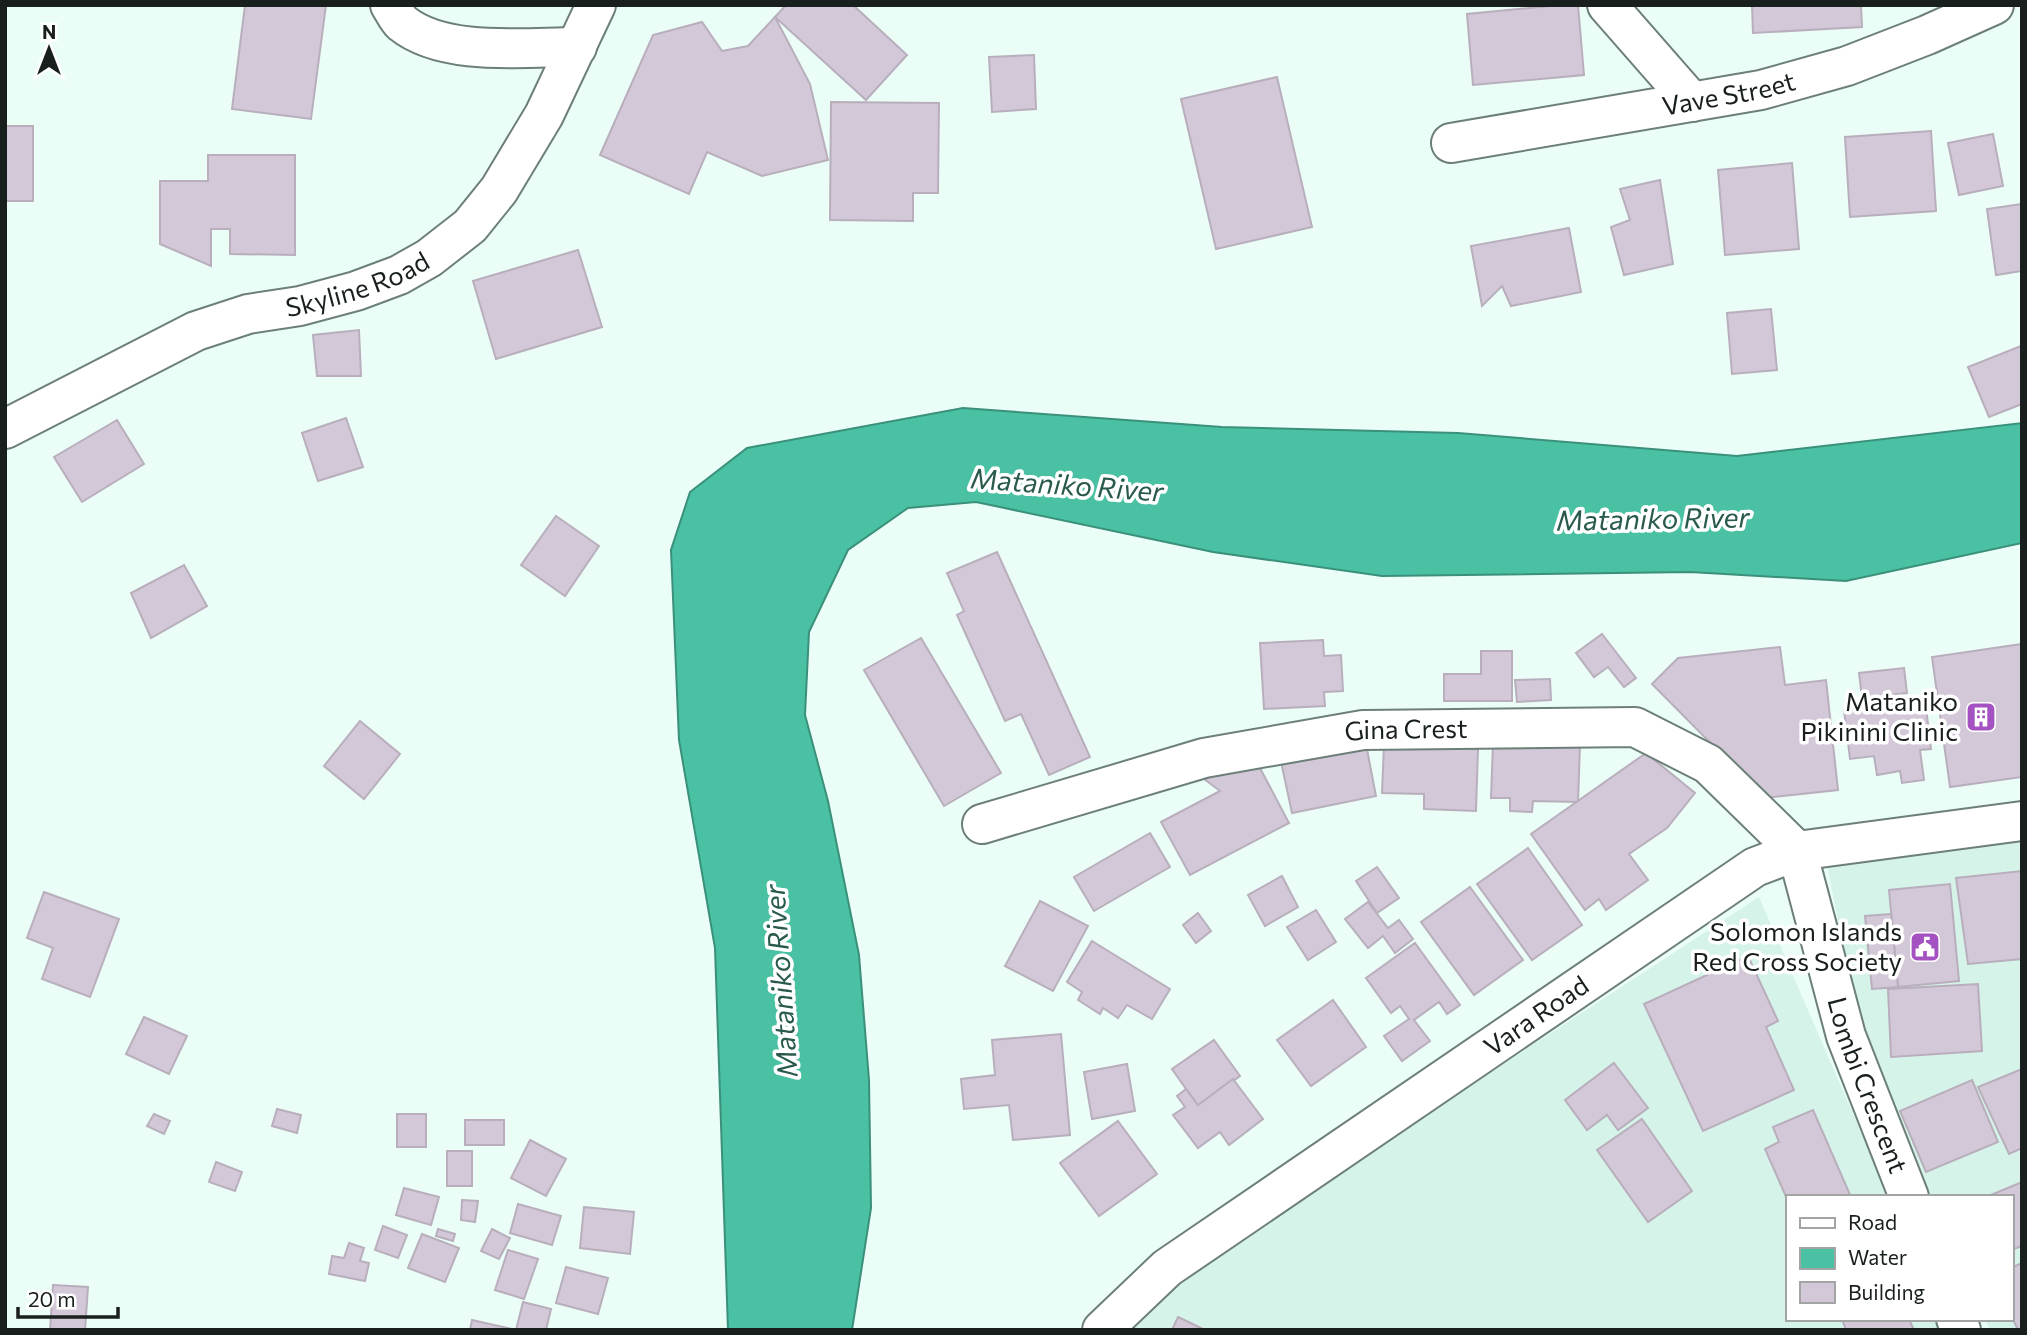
<svg xmlns="http://www.w3.org/2000/svg" width="2027" height="1335" font-family="Commissioner,sans-serif">
	<style>
		.built { fill: #d6f3e9 }
		.water { fill: #4ac1a3; stroke: #3b907b; stroke-width: 2 }
		.building { fill: #d3c8d7; stroke: #b8aebc; stroke-width: 2 }
		.lines { fill: none; stroke-linecap: round; stroke-linejoin: round }
		.minor-casing { stroke: #6d7f79; stroke-width: 42 }
		.tertiary-casing { stroke: #6d7f79; stroke-width: 42 }
		.minor { stroke: #fff; stroke-width: 38 }
		.tertiary { stroke: #fff; stroke-width: 38 }
		.labels { text-anchor: middle; stroke-width: 7; stroke-linejoin: round; paint-order: stroke }
		.street-label { font-size: 26px; fill: #181f1d; stroke: #fff }
		.poi-label { font-size: 26px; fill: #181f1d; stroke: #fff; text-anchor: end }
		.water-label { font-size: 28px; font-style: italic; fill: #295a4d; stroke: #fff }
	</style>
	<rect width="100%" height="100%" fill="#eafef7"/>
	<g class="built">
		<path d="M2022,824V1330H1990L1985,1319H2011V1197H1921L1875,1109L1824,850Z"/>
		<path d="M1759,897L1889,1197H1787V1319H1943L1947,1330H1129L1177,1277Z"/>
	</g>
	<path class="water" d="M963,408L1222,427L1458,433L1737,456L2022,423V543L1846,581L1690,572L1382,576L1213,552L976,502L908,508L848,550L809,632L805,715L828,801L859,955L869,1080L871,1208L852,1330H728L715,948L679,740L671,550L690,492L747,448Z"/>
	<g class="building">
		<path d="M245,5H326L311,119L232,109Z"/>
		<path d="M786,5H853L907,55L866,100L775,17Z"/>
		<path d="M1561,5H1578L1584,75L1473,85L1467,14Z"/>
		<path d="M1752,5H1861L1862,27L1753,33Z"/>
		<path d="M775,17L810,84L828,160L762,176L707,152L689,194L600,155L653,35L702,22L722,51L748,46Z"/>
		<path d="M1034,55L1036,109L992,112L989,57Z"/>
		<path d="M1277,77L1312,227L1216,249L1181,99Z"/>
		<path d="M831,102L939,103L938,193H913V221L830,220Z"/>
		<rect x="5" y="126" width="28" height="75"/>
		<path d="M1931,131L1936,211L1850,217L1845,137Z"/>
		<path d="M1993,134L2003,186L1959,195L1948,143Z"/>
		<path d="M208,155H295V255L230,254V229H211V266L160,244V181H208Z"/>
		<path d="M1792,163L1799,249L1725,255L1718,170Z"/>
		<path d="M1660,180L1673,264L1624,275L1611,227L1630,220L1620,189Z"/>
		<path d="M2022,204V271L1996,275L1987,209Z"/>
		<path d="M1569,228L1581,292L1511,306L1502,286L1482,306L1471,246Z"/>
		<path d="M578,250L602,327L496,359L473,281Z"/>
		<path d="M1771,309L1777,370L1732,374L1727,313Z"/>
		<path d="M359,330L361,376H317L313,335Z"/>
		<path d="M2021,346L2022,404L1989,417L1968,367Z"/>
		<path d="M346,418L363,467L318,481L302,433Z"/>
		<path d="M117,420L144,464L82,502L54,457Z"/>
		<path d="M556,516L599,546L565,596L521,565Z"/>
		<path d="M997,552L1090,757L1049,775L1021,714L1005,721L957,615L964,611L947,573Z"/>
		<path d="M184,565L207,606L151,638L131,593Z"/>
		<path d="M1602,634L1636,678L1624,687L1608,667L1594,677L1576,653Z"/>
		<path d="M921,638L1001,773L944,806L864,670Z"/>
		<path d="M1323,640L1324,656L1341,655L1343,691L1324,692L1325,706L1264,709L1260,643Z"/>
		<path d="M2022,644V777L1950,787L1932,657Z"/>
		<path d="M1780,647L1785,685L1826,680L1838,790L1765,798L1652,684L1678,658Z"/>
		<path d="M1481,651H1512V701H1444V674H1481Z"/>
		<path d="M1904,668L1907,693L1862,698L1859,673Z"/>
		<path d="M1550,679L1551,700L1517,702L1515,680Z"/>
		<path d="M1925,699L1931,749L1920,750L1924,780L1902,783L1900,771L1877,775L1874,756L1850,759L1844,710Z"/>
		<path d="M360,721L400,754L364,799L324,766Z"/>
		<path d="M1365,739L1376,796L1292,813L1280,757Z"/>
		<path d="M1493,743L1580,745L1578,802L1533,801L1532,812L1510,811V798H1491Z"/>
		<path d="M1384,745L1478,749L1476,811L1424,809V794L1382,793Z"/>
		<path d="M1250,749L1289,823L1190,875L1161,822L1220,791L1200,776Z"/>
		<path d="M1646,753L1695,793L1667,828L1629,854L1648,880L1606,910L1599,899L1585,910L1531,834Z"/>
		<path d="M1150,833L1170,867L1094,911L1074,877Z"/>
		<path d="M1528,848L1582,925L1532,960L1477,884Z"/>
		<path d="M1377,867L1399,898L1377,913L1356,881Z"/>
		<path d="M2022,871V959L1968,964L1956,878Z"/>
		<path d="M1282,876L1298,907L1265,926L1248,895Z"/>
		<path d="M1950,884L1959,981L1898,987L1889,890Z"/>
		<path d="M1470,887L1523,960L1474,995L1421,922Z"/>
		<path d="M44,892L119,919L90,997L42,979L53,948L27,938Z"/>
		<path d="M1040,901L1088,926L1053,991L1005,966Z"/>
		<path d="M1368,902L1388,928L1399,920L1413,939L1395,953L1383,936L1368,948L1345,919Z"/>
		<path d="M1316,910L1336,942L1308,960L1287,927Z"/>
		<path d="M1198,913L1211,931L1196,943L1183,925Z"/>
		<path d="M1891,914L1898,987L1872,989L1865,916Z"/>
		<path d="M1092,941L1170,989L1152,1019L1127,1005L1118,1018L1103,1008L1100,1014L1078,1000L1082,992L1067,982Z"/>
		<path d="M1415,943L1460,1005L1447,1014L1439,1002L1414,1020L1430,1041L1402,1061L1384,1036L1409,1019L1400,1006L1391,1013L1366,978Z"/>
		<path d="M1748,956L1778,1021L1766,1027L1794,1090L1703,1131L1644,1004Z"/>
		<path d="M1978,984L1982,1051L1891,1057L1888,989Z"/>
		<path d="M1333,1000L1366,1047L1311,1086L1277,1040Z"/>
		<path d="M144,1017L187,1036L169,1074L126,1054Z"/>
		<path d="M1061,1034L1070,1135L1013,1140L1009,1105L964,1109L961,1079L995,1075L992,1040Z"/>
		<path d="M1214,1040L1240,1076L1198,1106L1172,1069Z"/>
		<path d="M1614,1063L1648,1108L1618,1130L1607,1115L1587,1130L1565,1100Z"/>
		<path d="M1127,1064L1135,1111L1092,1119L1084,1072Z"/>
		<path d="M2022,1069V1148L2009,1154L1978,1087Z"/>
		<path d="M1233,1079L1263,1119L1229,1145L1220,1132L1198,1148L1173,1115L1185,1107L1177,1096L1186,1089L1198,1105Z"/>
		<path d="M1972,1080L1998,1142L1926,1172L1900,1111Z"/>
		<path d="M277,1109L301,1115L297,1133L272,1126Z"/>
		<path d="M1813,1110L1851,1197H1787V1199L1765,1149L1779,1142L1773,1127Z"/>
		<path d="M154,1114L170,1121L164,1134L147,1126Z"/>
		<rect x="397" y="1114" width="29" height="33"/>
		<path d="M1642,1119L1692,1191L1648,1222L1597,1150Z"/>
		<rect x="465" y="1120" width="39" height="25"/>
		<path d="M1118,1121L1157,1174L1099,1216L1060,1163Z"/>
		<path d="M530,1140L566,1159L546,1196L511,1178Z"/>
		<rect x="447" y="1151" width="25" height="35"/>
		<path d="M216,1162L242,1172L235,1191L209,1182Z"/>
		<path d="M2022,1182V1246L2011,1250V1197H1986Z"/>
		<path d="M404,1188L439,1197L431,1225L396,1215Z"/>
		<path d="M462,1200L478,1201L475,1222L461,1220Z"/>
		<path d="M518,1204L561,1216L552,1245L510,1233Z"/>
		<path d="M584,1207L634,1212L630,1254L580,1248Z"/>
		<path d="M383,1226L407,1235L398,1258L375,1250Z"/>
		<path d="M438,1229L455,1234L453,1241L436,1236Z"/>
		<path d="M492,1229L510,1238L499,1259L481,1251Z"/>
		<path d="M422,1234L459,1248L445,1282L408,1268Z"/>
		<path d="M349,1243L364,1248L360,1261L369,1263L365,1281L329,1274L332,1256L344,1258Z"/>
		<path d="M508,1250L538,1259L524,1299L495,1290Z"/>
		<path d="M2022,1263V1330H2018L2011,1315V1268Z"/>
		<path d="M566,1267L608,1278L598,1314L556,1303Z"/>
		<path d="M53,1285L88,1287L85,1330H50Z"/>
		<path d="M523,1302L551,1309L546,1330H516Z"/>
		<path d="M1178,1317L1205,1330H1172Z"/>
		<path d="M1842,1319H1909L1914,1330H1846Z"/>
		<path d="M472,1320L512,1329V1330H470Z"/>
	</g>
	<g class="lines">
		<g class="minor-casing">
			<g id="minor">
				<path d="M390,5C394,11 397,18 402,23C444,57 525,47 577,47"/>
				<path d="M1607,5L1692,102"/>
				<path id="s1" d="M1451,143L1761,90L1847,66L1927,35L1994,5"/>
				<path id="s2" d="M982,824L1204,758L1363,730L1635,727L1708,764L1797,851L1846,1036L1909,1197"/>
				<path d="M1956,1319L1961,1330"/>
				<path id="s3" d="M1102,1330L1167,1268L1755,867L1797,851L2022,821"/>
			</g>
		</g>
		<g class="tertiary-casing">
			<g id="tertiary">
				<path id="s4" d="M5,429L196,331L248,314L300,306L356,291L399,275L429,258L470,226L499,190L544,115L596,5"/>
			</g>
		</g>
		<use href="#minor" class="minor"/>
		<use href="#tertiary" class="tertiary"/>
	</g>
	<defs>
		<g id="building-square" transform="scale(1.575)"><rect x="-9" y="-9" width="18" height="18" rx="4" fill="#a452c1" stroke="#fff"/><path d="M-4-6H4V6H1V3H-1V6H-4ZM-2.5-4.3h1.7v1.8h-1.7ZM.8-4.3h1.7v1.8H.8ZM-2.5-1h1.7V.8h-1.7ZM.8-1h1.7V.8H.8Z" fill="#fff"/></g>
		<g id="civic-square" transform="scale(1.575)"><rect x="-9" y="-9" width="18" height="18" rx="4" fill="#a452c1" stroke="#fff"/><path d="M-.6-6.5H3V-4.5H.6V-3L4-1V1h2V6H-6V1h2V-1L-.6-3ZM-1.2 2.5V6h2.4V2.5Z" fill="#fff"/></g>
	</defs>
	<g fill-rule="evenodd">
		<use href="#building-square" x="1981" y="717"/>
		<use href="#civic-square" x="1925" y="947"/>
	</g>
	<g class="labels">
		<g class="street-label">
			<text dy="9" stroke="none"><textPath href="#s1" startOffset="282">Vave Street</textPath></text>
			<text dy="9" stroke="none"><textPath href="#s4" startOffset="383">Skyline Road</textPath></text>
			<text dy="9" stroke="none"><textPath href="#s2" startOffset="436">Gina Crest</textPath></text>
			<text dy="9" stroke="none"><textPath href="#s3" startOffset="537">Vara Road</textPath></text>
			<text dy="9" stroke="none"><textPath href="#s2" startOffset="1116">Lombi Crescent</textPath></text>
		</g>
		<g class="poi-label">
			<text x="1958" y="711">Mataniko<tspan x="1958" dy="30">Pikinini Clinic</tspan></text>
			<text x="1902" y="941">Solomon Islands<tspan x="1902" dy="30">Red Cross Society</tspan></text>
		</g>
		<g class="water-label">
			<text transform="translate(1067 485) rotate(4)" y="10">Mataniko River</text>
			<text transform="translate(1653 519) rotate(-1)" y="10">Mataniko River</text>
			<text transform="translate(781 981) rotate(-94)" y="10">Mataniko River</text>
		</g>
	</g>
	<rect width="2027" height="1335" fill="none" stroke="#181f1d" stroke-width="14"/>
	<rect x="1786" y="1195" width="228" height="126" fill="#ffffff" stroke="#a3a5a5" stroke-width="2"/>
	<rect x="1800" y="1218" width="35" height="10" fill="#ffffff" stroke="#a3a5a5" stroke-width="2"/>
	<text x="1848" y="1230" font-size="21" fill="#181f1d">Road</text>
	<rect x="1800" y="1248" width="35" height="21" fill="#4ac1a3" stroke="#a3a5a5" stroke-width="2"/>
	<text x="1848" y="1265" font-size="21" fill="#181f1d">Water</text>
	<rect x="1800" y="1282" width="35" height="21" fill="#d3c8d7" stroke="#a3a5a5" stroke-width="2"/>
	<text x="1848" y="1300" font-size="21" fill="#181f1d">Building</text>
	<g transform="translate(49 49)" stroke="#ffffff" stroke-width="5" paint-order="stroke">
	<path d="M0-5L12 26L0 18L-12 26Z" fill="#181f1d"/>
	<text y="-10" font-size="19" font-weight="bold" text-anchor="middle" fill="#181f1d">N</text>
	</g>
	<path d="M18 1307v10h100v-10" fill="none" stroke="#181f1d" stroke-width="3.5"/>
	<text x="28" y="1307" font-size="21" fill="#181f1d" stroke="#ffffff" stroke-width="5" paint-order="stroke">20 m</text>
</svg>
